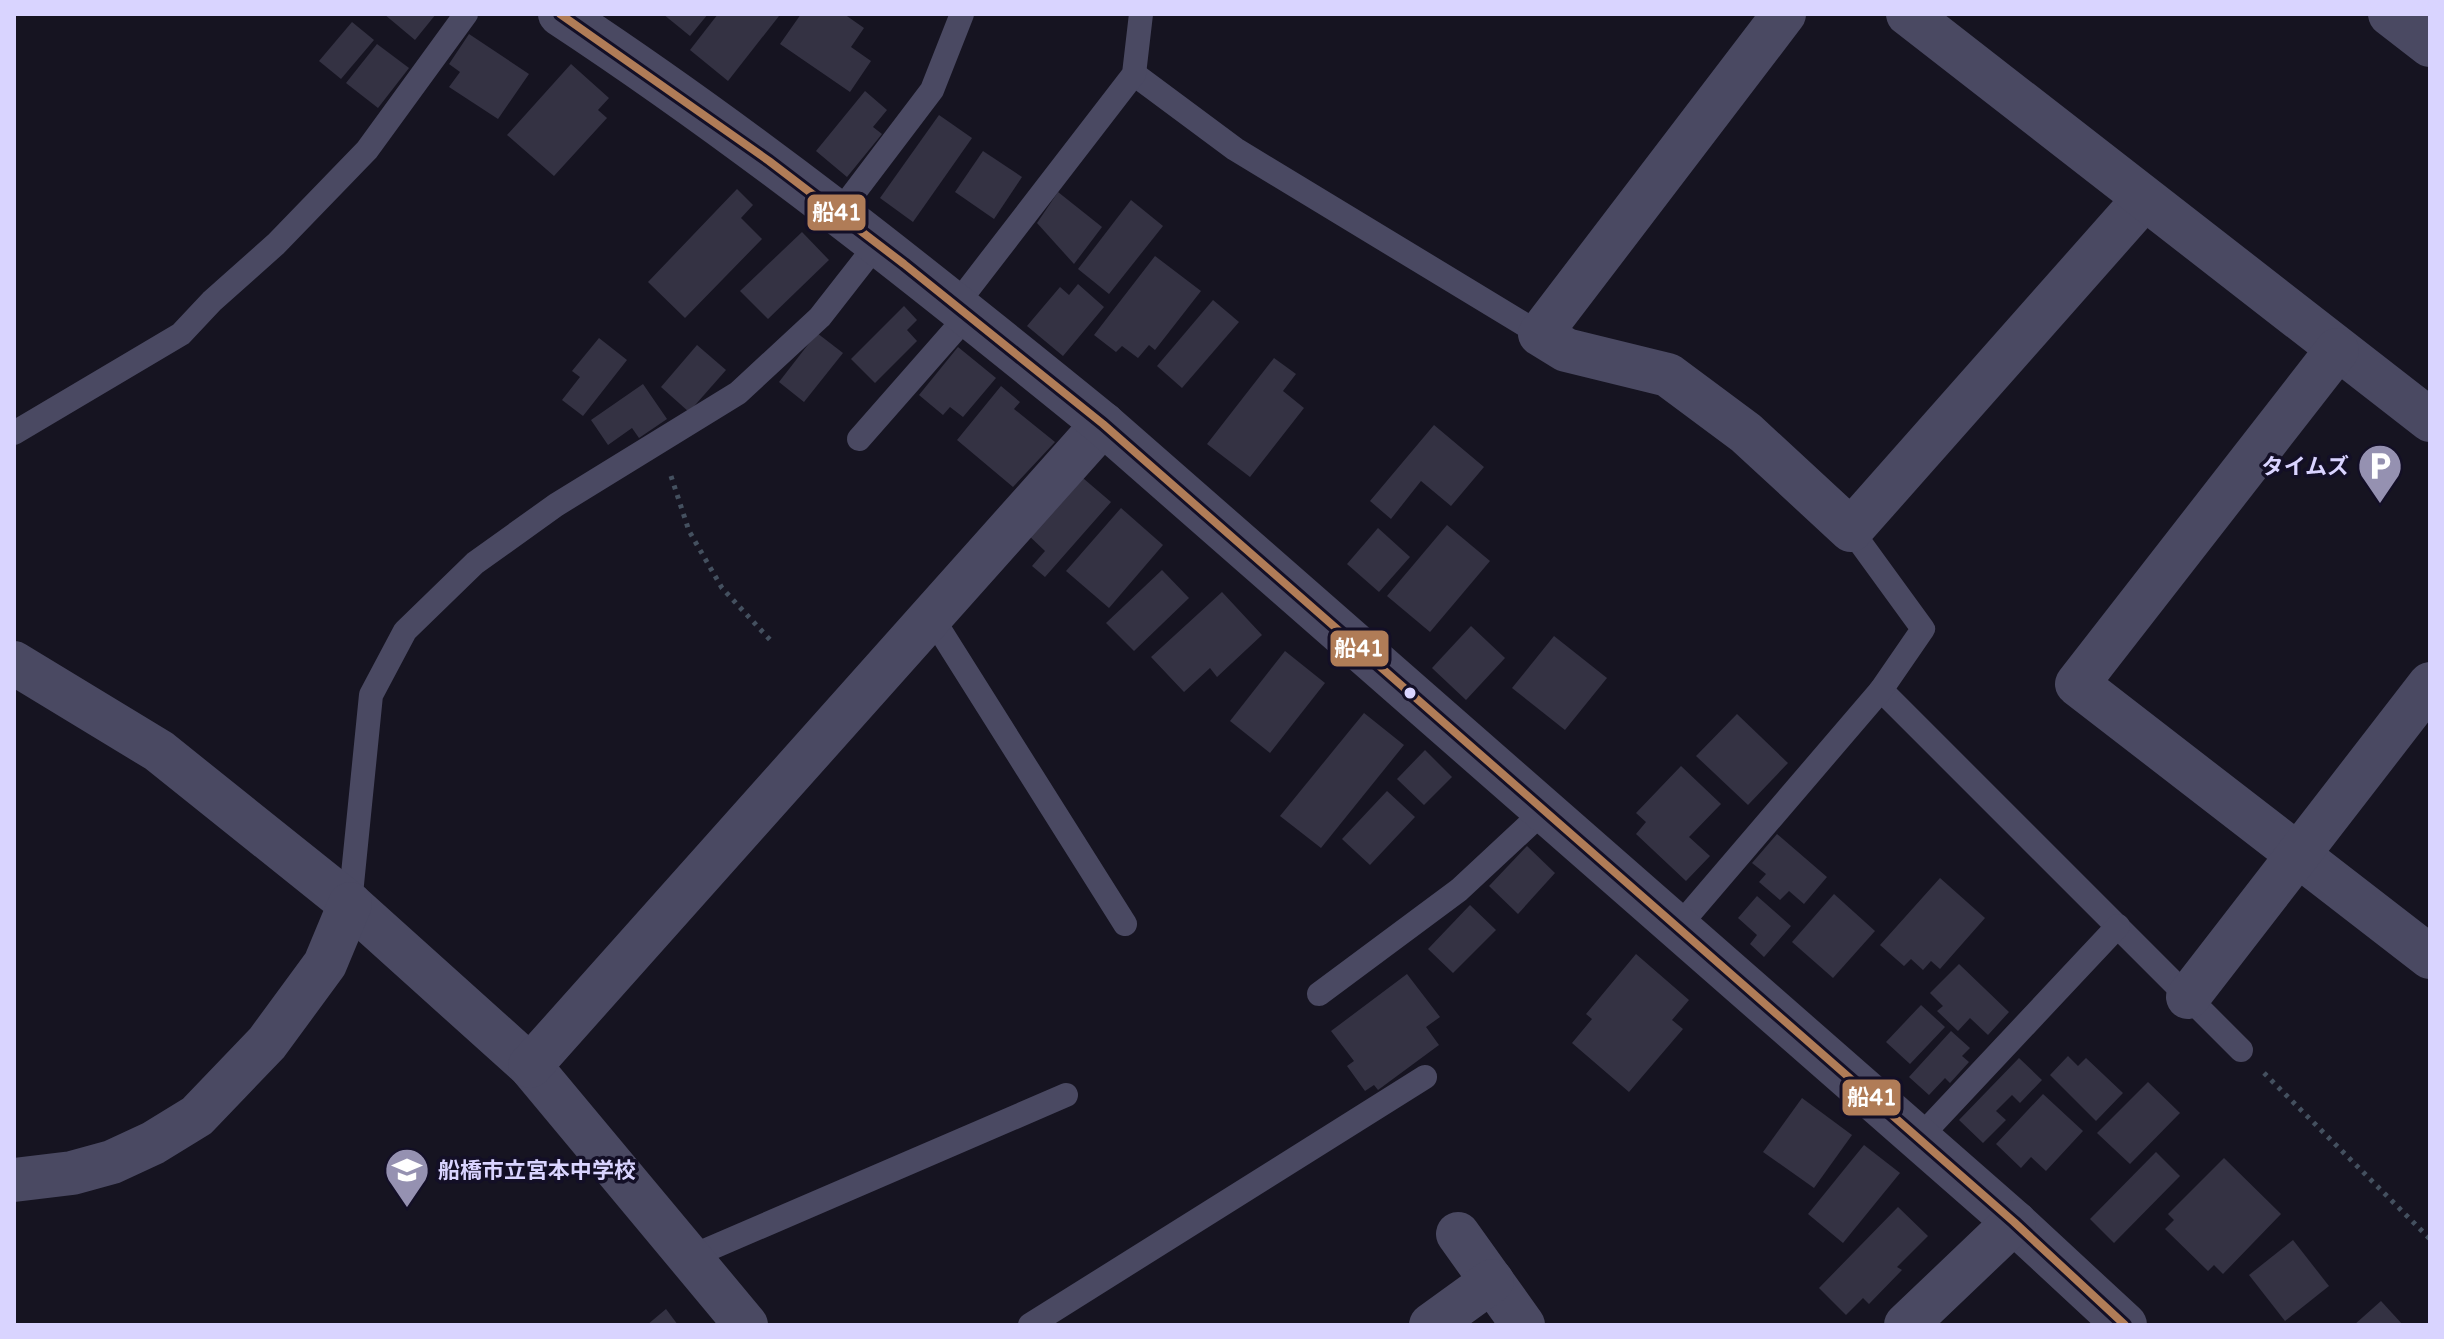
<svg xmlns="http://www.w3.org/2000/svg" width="2444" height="1339" font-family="'Varela Round','Noto Sans JP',sans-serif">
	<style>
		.building { fill: #343243 }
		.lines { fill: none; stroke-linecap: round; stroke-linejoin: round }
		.path { stroke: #44505f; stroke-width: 5; stroke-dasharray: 4 6; stroke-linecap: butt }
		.service { stroke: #4a4962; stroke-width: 24 }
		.minor { stroke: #4a4962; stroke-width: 44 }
		.tertiary { stroke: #4a4962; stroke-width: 44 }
		.bus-1-casing { stroke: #130f26; stroke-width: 14 }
		.bus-1 { stroke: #b07c57; stroke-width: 8 }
		.bus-dot { fill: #d9d4ff; stroke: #130f26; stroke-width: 3 }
		.labels { text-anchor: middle; stroke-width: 7; stroke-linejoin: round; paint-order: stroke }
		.poi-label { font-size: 22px; font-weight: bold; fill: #d9d4ff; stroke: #130f26; text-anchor: end }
		.line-badge { stroke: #130f26; stroke-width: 3 }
		.badge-label { font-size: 22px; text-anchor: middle; font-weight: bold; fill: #fff }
	</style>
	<rect width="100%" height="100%" fill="#161421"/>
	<g class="building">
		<path d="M384,14H436L415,40Z"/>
		<path d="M663,14H708L690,36Z"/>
		<path d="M718,14L779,16L728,81L690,50Z"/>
		<path d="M801,14H844L864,28L851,47L871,61L850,92L780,44Z"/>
		<path d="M352,22L374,40L341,79L319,61Z"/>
		<path d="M469,34L529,74L498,119L449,87L460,72L449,64Z"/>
		<path d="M377,44L409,68L378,108L346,83Z"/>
		<path d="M571,64L609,98L598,110L607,118L554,176L507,135Z"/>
		<path d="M865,91L887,110L873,127L882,134L847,177L816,151Z"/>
		<path d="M939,115L972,138L913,222L880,198Z"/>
		<path d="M983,151L1022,177L994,219L955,192Z"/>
		<path d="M737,189L753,205L741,218L762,239L685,318L648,282Z"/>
		<path d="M1058,192L1102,227L1074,264L1037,223Z"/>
		<path d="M1131,200L1163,226L1109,294L1078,269Z"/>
		<path d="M802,232L829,260L768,319L740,291Z"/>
		<path d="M1155,256L1201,291L1155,350L1149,345L1138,358L1122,346L1116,352L1094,335Z"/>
		<path d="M1078,284L1104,307L1063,356L1027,326L1060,287L1069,295Z"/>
		<path d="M1213,300L1239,322L1182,388L1157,366Z"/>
		<path d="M904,306L917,320L907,330L917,341L875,383L851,359Z"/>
		<path d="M817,333L843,353L804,402L779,382Z"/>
		<path d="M599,338L627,360L583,416L562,400L580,377L572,371Z"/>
		<path d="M697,345L726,370L689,412L661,387Z"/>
		<path d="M958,347L996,378L963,417L950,407L943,415L919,395Z"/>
		<path d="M1274,358L1296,374L1283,391L1304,408L1250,477L1207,444Z"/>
		<path d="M643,384L667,419L639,438L632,428L608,445L591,420Z"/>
		<path d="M1001,386L1020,402L1014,409L1055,442L1013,487L957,440Z"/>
		<path d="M1434,425L1484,467L1451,506L1421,481L1391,519L1370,501Z"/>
		<path d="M1077,473L1111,502L1045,577L1032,566L1045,551L1025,532Z"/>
		<path d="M1121,508L1163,545L1109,608L1066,571Z"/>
		<path d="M1447,525L1490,561L1430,632L1387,596Z"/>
		<path d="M1378,528L1410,557L1379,592L1347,564Z"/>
		<path d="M1162,570L1189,598L1134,651L1106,623Z"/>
		<path d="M1222,592L1262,635L1217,677L1210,668L1184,692L1151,657Z"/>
		<path d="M1471,626L1505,658L1466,700L1432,668Z"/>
		<path d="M1554,636L1607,678L1565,730L1512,688Z"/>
		<path d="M1285,651L1325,683L1270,753L1230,721Z"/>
		<path d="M1364,713L1404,745L1321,848L1280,816Z"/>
		<path d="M1737,714L1788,763L1748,805L1696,756Z"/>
		<path d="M1425,750L1452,777L1424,805L1397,779Z"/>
		<path d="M1681,766L1721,804L1689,837L1710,856L1686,881L1636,834L1646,822L1636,813Z"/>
		<path d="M1387,791L1415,817L1370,865L1342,839Z"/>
		<path d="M1777,834L1827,877L1804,904L1789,891L1780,900L1759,882L1766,874L1752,863Z"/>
		<path d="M1527,846L1555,873L1518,914L1489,886Z"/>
		<path d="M1940,878L1985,918L1940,969L1931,961L1923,970L1911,959L1904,966L1880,945Z"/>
		<path d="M1834,894L1875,931L1833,978L1792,942Z"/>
		<path d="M1757,896L1791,926L1764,957L1750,944L1757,935L1738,918Z"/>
		<path d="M1470,905L1496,930L1453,973L1428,949Z"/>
		<path d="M1636,954L1689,1000L1672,1020L1683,1029L1629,1092L1572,1043L1592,1019L1586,1014Z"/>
		<path d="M1959,964L2009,1012L1988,1035L1970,1018L1958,1031L1937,1011L1943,1006L1930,993Z"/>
		<path d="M1407,974L1440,1017L1426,1027L1439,1045L1378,1090L1374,1085L1365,1091L1347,1066L1354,1061L1331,1031Z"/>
		<path d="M1921,1005L1945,1027L1910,1064L1886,1042Z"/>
		<path d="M1951,1031L1970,1048L1962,1056L1969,1062L1950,1083L1945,1078L1929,1095L1909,1077Z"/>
		<path d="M2068,1056L2078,1066L2086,1058L2123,1093L2096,1121L2050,1075Z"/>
		<path d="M2019,1058L2042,1080L2020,1103L2012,1095L1996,1111L2006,1120L1983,1143L1959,1120Z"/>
		<path d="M2148,1082L2180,1113L2130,1164L2097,1133Z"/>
		<path d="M2043,1094L2083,1131L2046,1171L2031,1157L2021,1168L1996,1144Z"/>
		<path d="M1802,1098L1852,1135L1814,1188L1763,1152Z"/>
		<path d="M1864,1145L1900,1173L1843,1243L1808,1214Z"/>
		<path d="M2156,1152L2180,1176L2114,1243L2090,1219Z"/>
		<path d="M2224,1158L2281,1214L2223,1274L2214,1265L2208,1271L2165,1229L2174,1220L2168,1214Z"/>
		<path d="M1898,1207L1928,1236L1897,1267L1902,1270L1869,1304L1863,1298L1846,1315L1819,1288Z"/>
		<path d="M2293,1240L2329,1286L2285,1321L2249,1275Z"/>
		<path d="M2381,1301L2403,1325H2354Z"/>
		<path d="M666,1309L678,1325H647Z"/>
	</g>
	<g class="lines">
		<g class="path">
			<path d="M671,476L689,531L722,588L773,643"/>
			<path d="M2264,1073L2430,1239"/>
		</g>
		<g class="service">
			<path d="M1134,74L1235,149L1540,334"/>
			<path d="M838,214L932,90L962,14"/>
			<path d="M956,305L1134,74L1141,14"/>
			<path d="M14,433L181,334L212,301L276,244L367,150L466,14"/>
			<path d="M859,439L968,315"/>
			<path d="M931,616L1125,924"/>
			<path d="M1881,690L2241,1050"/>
			<path d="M350,904L371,695L405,631L475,563L556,505L738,393L820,317L877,244"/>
			<path d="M1678,927L1881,690L1923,629L1851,530"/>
			<path d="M1319,994L1459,890L1546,809"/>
			<path d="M1919,1138L2118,926"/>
			<path d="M688,1258L1066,1095"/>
			<path d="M1030,1325L1425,1077"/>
		</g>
		<g class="minor">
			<path d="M1784,14L1540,334L1566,350L1668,375L1746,433L1851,530L2144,199"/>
			<path d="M1908,14L2430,420"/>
			<path d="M2337,350L2077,684L2430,957"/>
			<path d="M14,663L159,751L350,904L530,1066L746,1325"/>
			<path d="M2188,997L2430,684"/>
			<path d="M530,1066L1103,424"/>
			<path d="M14,1180L72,1173L112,1162L153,1143L197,1116L267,1043L325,964L350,904"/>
			<path d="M1458,1234L1523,1325"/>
			<path d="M1431,1325L1492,1281"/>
		</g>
		<g class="tertiary">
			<path d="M560,14C750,139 927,281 1103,424L2014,1222L2125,1325"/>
			<path d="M2390,14L2430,45"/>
			<path d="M1906,1325L2014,1222"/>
		</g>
		<g class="bus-1-casing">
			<path id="bus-1" d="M560,14L769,161L904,264L1103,424L2014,1222L2125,1325"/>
		</g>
		<use href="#bus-1" class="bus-1"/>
	</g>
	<defs>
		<g id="parking-pin" transform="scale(2.3)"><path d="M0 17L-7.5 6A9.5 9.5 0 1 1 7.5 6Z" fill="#9591b1" stroke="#130f26"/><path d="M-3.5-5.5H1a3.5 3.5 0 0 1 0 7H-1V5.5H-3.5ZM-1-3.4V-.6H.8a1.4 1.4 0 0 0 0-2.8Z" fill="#fff"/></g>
		<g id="school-pin" transform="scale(2.3)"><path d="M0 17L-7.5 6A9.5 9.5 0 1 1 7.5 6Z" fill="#9591b1" stroke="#130f26"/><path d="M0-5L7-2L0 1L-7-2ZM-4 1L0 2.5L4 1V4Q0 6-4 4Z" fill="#fff"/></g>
	</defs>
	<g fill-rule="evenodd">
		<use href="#parking-pin" x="2380" y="466"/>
		<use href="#school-pin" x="407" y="1170"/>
	</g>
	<circle class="bus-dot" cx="1410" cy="693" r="7"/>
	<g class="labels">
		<g class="poi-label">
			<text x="2349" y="474">タイムズ</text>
			<text x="438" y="1178" text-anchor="start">船橋市立宮本中学校</text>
		</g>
	</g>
	<g class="line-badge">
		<rect x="806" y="193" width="61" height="39" rx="8" fill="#b07c57"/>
		<rect x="1329" y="629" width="61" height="39" rx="8" fill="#b07c57"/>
		<rect x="1841" y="1078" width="61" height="39" rx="8" fill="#b07c57"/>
	</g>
	<g class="badge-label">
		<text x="837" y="220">船41</text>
		<text x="1359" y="656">船41</text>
		<text x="1872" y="1105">船41</text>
	</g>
	<rect width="2444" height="1339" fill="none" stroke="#d9d4ff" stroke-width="32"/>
</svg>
